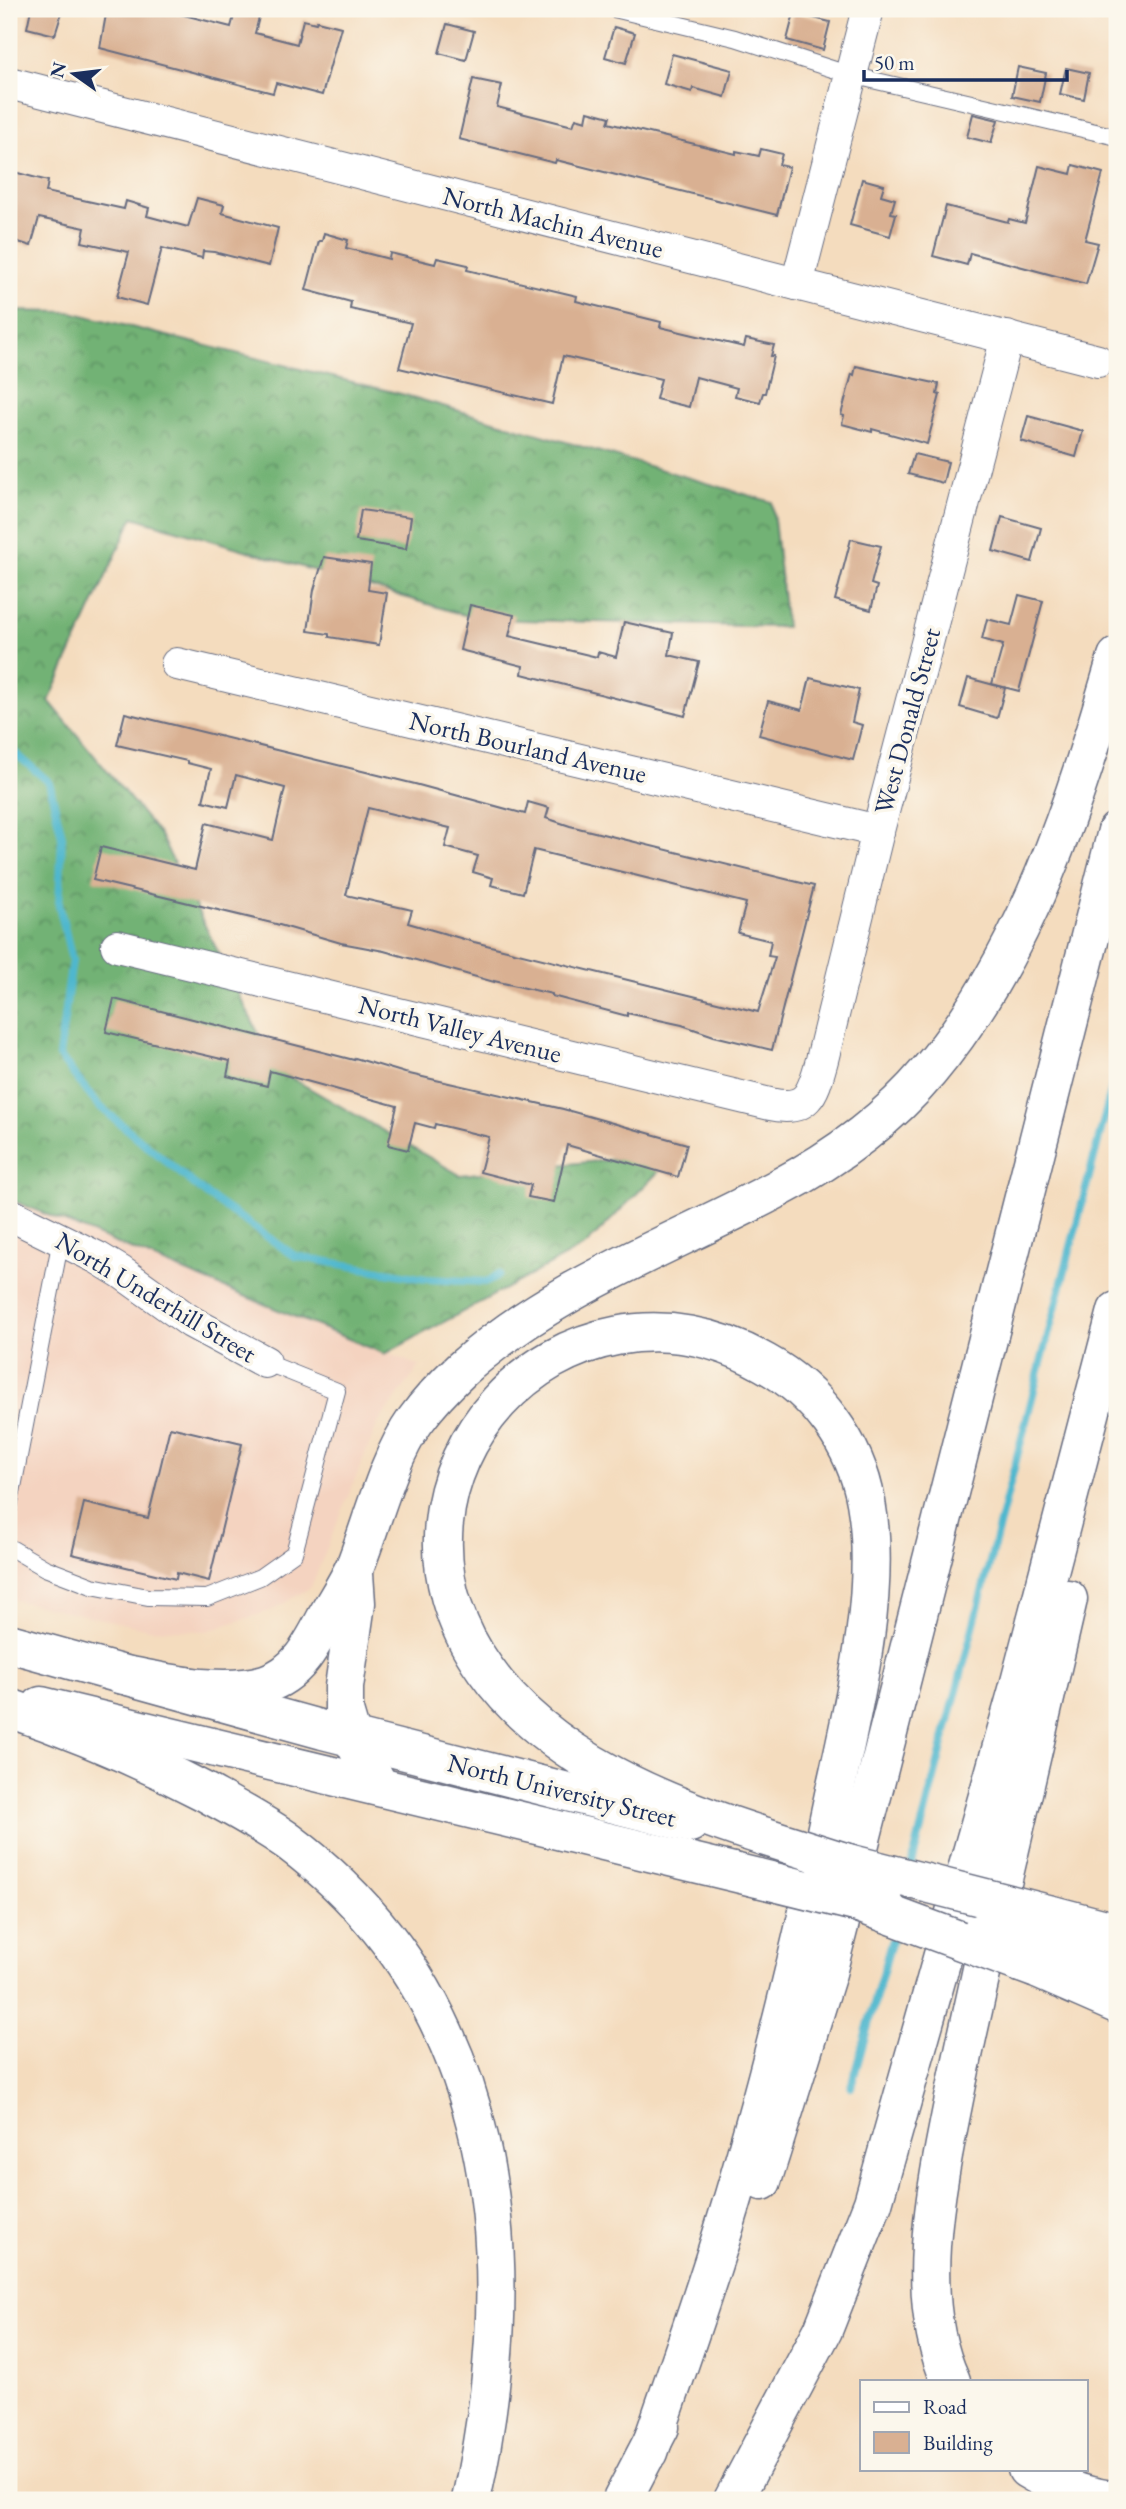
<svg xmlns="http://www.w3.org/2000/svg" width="1126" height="2509" font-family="'EB Garamond',serif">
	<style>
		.built { fill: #f4d3c0 }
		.forest { fill: url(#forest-crowns); stroke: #46706a; stroke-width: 2 }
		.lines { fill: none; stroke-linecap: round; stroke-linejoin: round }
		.stream { stroke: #50b7ce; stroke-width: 8 }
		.building { fill: #d9b092; fill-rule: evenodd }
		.service-casing { stroke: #676c80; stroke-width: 18 }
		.minor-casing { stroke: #676c80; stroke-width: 34 }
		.secondary-casing { stroke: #676c80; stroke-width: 41 }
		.motorway-casing { stroke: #676c80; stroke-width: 41 }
		.service { stroke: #fff; stroke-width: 16 }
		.minor { stroke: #fff; stroke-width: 32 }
		.secondary { stroke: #fff; stroke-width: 38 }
		.motorway { stroke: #fff; stroke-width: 38 }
		.secondary-bridge-casing { stroke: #676c80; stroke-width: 41; stroke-linecap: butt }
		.motorway-bridge-casing { stroke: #676c80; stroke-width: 41; stroke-linecap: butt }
		.secondary-bridge { stroke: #fff; stroke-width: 38 }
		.motorway-bridge { stroke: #fff; stroke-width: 38 }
		.labels { text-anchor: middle; stroke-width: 7; stroke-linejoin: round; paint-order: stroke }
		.street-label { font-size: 26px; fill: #1b2f5e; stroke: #fbf7ec }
	</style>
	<defs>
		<pattern id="forest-crowns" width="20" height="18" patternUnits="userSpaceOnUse" patternTransform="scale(1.75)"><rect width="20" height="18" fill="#72b275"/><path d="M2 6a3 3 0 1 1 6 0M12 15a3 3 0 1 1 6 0" fill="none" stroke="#5d9163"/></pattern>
	</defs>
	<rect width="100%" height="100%" fill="#fbf7ec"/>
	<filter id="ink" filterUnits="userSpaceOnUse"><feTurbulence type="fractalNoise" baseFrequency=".0143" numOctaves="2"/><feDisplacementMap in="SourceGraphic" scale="14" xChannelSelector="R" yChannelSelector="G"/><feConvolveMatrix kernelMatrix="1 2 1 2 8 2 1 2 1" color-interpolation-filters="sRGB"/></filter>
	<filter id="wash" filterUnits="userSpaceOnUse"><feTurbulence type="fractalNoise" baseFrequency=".00686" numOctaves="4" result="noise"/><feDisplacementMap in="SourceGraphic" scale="28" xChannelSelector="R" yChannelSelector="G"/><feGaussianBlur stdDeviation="1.57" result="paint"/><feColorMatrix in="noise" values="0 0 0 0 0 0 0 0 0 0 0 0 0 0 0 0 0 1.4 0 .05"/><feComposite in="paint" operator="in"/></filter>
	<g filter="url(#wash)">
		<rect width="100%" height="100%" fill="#f4dcbe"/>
		<path class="built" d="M9,1199L420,1366L378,1423L311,1587L273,1610L207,1631L149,1629L9,1599Z"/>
		<path class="forest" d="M9,311L71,312L405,395L772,502L786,627L478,619L133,517L49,701L160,835L276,1069L460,1175L677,1153L586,1245L385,1354L9,1199Z"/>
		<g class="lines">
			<g class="stream">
				<path d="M9,748L49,782L62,836L59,905L72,960L59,1056L98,1105L207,1195L295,1256L426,1279L488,1282L499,1274"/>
				<path d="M911,1868L1117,1068"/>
				<path d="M851,2087L895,1928"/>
			</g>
		</g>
		<g id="blocks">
			<g class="building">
				<path d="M31,9H63L55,35L27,28Z"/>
				<path d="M107,9H177L176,13L231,27L236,9H261L255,33L297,44L303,20L316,23L317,21L341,27L322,95L276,83L273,93L100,48Z"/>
				<path d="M794,13L830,22L823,50L787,40Z"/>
				<path d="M447,24L474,31L466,60L439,53Z"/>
				<path d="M614,27L635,33L626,63L605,57Z"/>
				<path d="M672,54L732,70L725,97L693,88L692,92L664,84Z"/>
				<path d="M1018,67L1046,73L1040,102L1012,96Z"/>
				<path d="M1066,68L1089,73L1084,99L1060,94Z"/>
				<path d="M473,79L502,85L497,107L573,126L576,118L586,121L588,111L610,117L608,123L736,154V151L759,156L761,149L782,154L779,165L789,167L777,215L556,160L555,163L459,139Z"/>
				<path d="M973,114L998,120L991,143L967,137Z"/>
				<path d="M1073,165L1103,173L1085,240L1098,243L1086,284L970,253L967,265L933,256L946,206L1008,222L1009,219L1025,223L1039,166L1071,174Z"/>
				<path d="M14,172L48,181L46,192L124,209L126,201L149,208L147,216L188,227L197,198L224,205L222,213L278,228L269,266L214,252L203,251L202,258L162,248L147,305L117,297L129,252L82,242L85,228L39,218L31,246L9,239V194Z"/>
				<path d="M862,179L884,185L881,195L895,199L891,213L896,214L890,236L850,225Z"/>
				<path d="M324,233L348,240L346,248L389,259L390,253L435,264L437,258L468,265L467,270L577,296L576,301L661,322L660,327L744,347L746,339L774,345L771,356H774L765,393H763L760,402L735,396L737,388L696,377L689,407L656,399L661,379L563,356L552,404L399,368L411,323L350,309L351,302L306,290L319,241H322Z"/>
				<path d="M856,366L939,384L937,394L940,395L927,444L872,429V432L842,424L844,416L841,415L852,374L854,375Z"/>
				<path d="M1028,416L1083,431L1076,457L1021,441Z"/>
				<path d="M914,454L948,462L943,483L908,474Z"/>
				<path d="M361,510L411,517L406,549L356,541Z"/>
				<path d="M1002,517L1041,528L1032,562L993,551Z"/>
				<path d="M851,539L881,546L871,584L877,586L871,610L835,600Z"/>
				<path d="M324,557L371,564L368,590L387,593L379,645L329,637V634L308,631L314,590Z"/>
				<path d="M1019,595L1043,601L1019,691L992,684L1003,645L982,639L987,619L1011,625Z"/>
				<path d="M470,605L514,615L509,636L597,657L598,652L616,657L624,622L673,633L669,655L699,662L685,716L522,674L523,666L460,650Z"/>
				<path d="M810,678L859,690L852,722L862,725L853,760L759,735L768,701L802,710Z"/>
				<path d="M968,678L1005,688L997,718L960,707Z"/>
				<path d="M125,713L415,784L525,814L528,802L549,808L546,818L570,826L814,886L772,1050L714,1036L682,1025L627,1013V1016L552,996V994L494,981V982L384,951L341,943L276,924L93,880L101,847L195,870L206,823L273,840L285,788L236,775L228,807L203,801L211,769L187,763V761L117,745ZM368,808L450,828L445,847L478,856L473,872L493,878L491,885L523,893L534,850L746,903L738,933L771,941L768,956L775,957L758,1012L474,942L408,923L412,910L346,895Z"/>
				<path d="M114,999L354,1060L355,1058L405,1073L563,1109L687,1144L678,1177L567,1145L554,1202L528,1197L531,1185L480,1172L489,1137L435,1124L434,1128L415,1123L408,1150L388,1145L397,1106L270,1071L267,1086L227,1076L230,1061L106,1032Z"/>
				<path d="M170,1427L242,1444L209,1581L177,1573L176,1579L72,1554L84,1503L148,1518Z"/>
			</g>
		</g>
	</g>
	<g filter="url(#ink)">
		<use href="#blocks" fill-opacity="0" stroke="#676c80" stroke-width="2"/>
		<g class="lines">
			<g class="service-casing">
				<g id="service">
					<path d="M614,9L735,38L851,75L1117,137"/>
					<path d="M9,1508L61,1239"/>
					<path d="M9,1547L45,1568L92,1586L148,1597L207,1598L260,1577L294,1553L337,1391L265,1362"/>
				</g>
			</g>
			<g class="minor-casing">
				<g id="minor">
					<path d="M9,83L1098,361"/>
					<path d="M797,284L868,9"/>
					<path d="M177,664L878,831"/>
					<path d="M117,946L770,1104C809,1113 813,1092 822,1060L878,831L1007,337"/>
					<path d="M9,1214L98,1258L121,1272L191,1322L265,1362"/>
				</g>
			</g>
			<g class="secondary-casing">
				<g id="secondary">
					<path d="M9,1643L323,1730L690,1823"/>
					<path d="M41,1706L758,1878"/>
					<path d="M1052,1915L1117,1932"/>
					<path d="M1043,1949L1117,1968"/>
				</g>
			</g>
			<g class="motorway-casing">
				<g id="motorway">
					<path d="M354,1574L356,1603L344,1687V1711L352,1738L379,1786"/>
					<path d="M119,1674C166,1682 218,1697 265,1684C297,1675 312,1645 326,1618C336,1600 348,1583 356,1564C373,1520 388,1459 415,1421C428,1403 446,1384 462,1369C553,1287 670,1246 777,1189C834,1159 888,1120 929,1071C1028,953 1075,801 1117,657"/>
					<path d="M9,1708C76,1731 140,1758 203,1791C232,1807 263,1823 289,1842C502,2002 524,2259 471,2500"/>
					<path d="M1037,1969L1117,2004"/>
					<path d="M762,2181L827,1973L1117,831"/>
					<path d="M951,2381C910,2294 939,2175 957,2084C971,2017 986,1950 1002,1883C1024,1788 1046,1694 1068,1599"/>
					<path d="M649,2452C675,2376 702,2301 725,2225C769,2082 804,1936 835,1790C854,1704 882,1590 866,1502C856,1444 816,1391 765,1363C562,1248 351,1480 485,1669C547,1758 667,1806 766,1837"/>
					<path d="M1027,2469C1053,2485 1082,2496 1111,2500"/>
					<path d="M622,2500L660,2427"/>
					<path d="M733,2500L823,2330L873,2203L1019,1686L1117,1311"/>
				</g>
			</g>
			<use href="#service" class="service"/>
			<use href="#minor" class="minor"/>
			<use href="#secondary" class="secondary"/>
			<use href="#motorway" class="motorway"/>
			<g class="secondary-bridge-casing">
				<g id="secondary-bridge">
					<path d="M820,1856L1052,1915"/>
					<path d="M758,1878L888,1910"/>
					<path d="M981,1933L1043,1949"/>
				</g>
			</g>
			<g class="motorway-bridge-casing">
				<g id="motorway-bridge">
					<path d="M766,1837L851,1864"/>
					<path d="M856,1902L1037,1969"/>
				</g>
			</g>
			<use href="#secondary-bridge" class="secondary-bridge"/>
			<use href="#motorway-bridge" class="motorway-bridge"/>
		</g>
	</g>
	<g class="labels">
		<g class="street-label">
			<text transform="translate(553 222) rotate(14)" y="9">North Machin Avenue</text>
			<text transform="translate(907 721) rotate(-75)" y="9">West Donald Street</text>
			<text transform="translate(528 747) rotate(13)" y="9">North Bourland Avenue</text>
			<text transform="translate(460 1029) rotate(14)" y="9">North Valley Avenue</text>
			<text transform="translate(156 1297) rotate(31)" y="9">North Underhill Street</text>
			<text transform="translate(562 1790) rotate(14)" y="9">North University Street</text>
		</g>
	</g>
	<rect width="1126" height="2509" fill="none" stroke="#fbf7ec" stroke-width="35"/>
	<rect x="860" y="2380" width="228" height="91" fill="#fbf7ec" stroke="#a1a7b3" stroke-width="2"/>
	<rect x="874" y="2402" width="35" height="10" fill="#ffffff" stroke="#a1a7b3" stroke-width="2"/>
	<text x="923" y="2414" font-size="21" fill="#1b2f5e">Road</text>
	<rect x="874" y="2432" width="35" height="21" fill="#d9b092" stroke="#a1a7b3" stroke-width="2"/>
	<text x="923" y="2450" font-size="21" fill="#1b2f5e">Building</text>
	<g transform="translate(74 74) rotate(284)" stroke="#fbf7ec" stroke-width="5" paint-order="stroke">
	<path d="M0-5L12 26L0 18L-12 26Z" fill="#1b2f5e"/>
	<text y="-10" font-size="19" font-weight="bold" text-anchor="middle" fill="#1b2f5e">N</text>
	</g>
	<path d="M864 70v10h203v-10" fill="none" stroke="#1b2f5e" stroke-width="3.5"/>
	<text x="874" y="70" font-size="21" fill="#1b2f5e" stroke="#fbf7ec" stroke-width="5" paint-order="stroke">50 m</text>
</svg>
